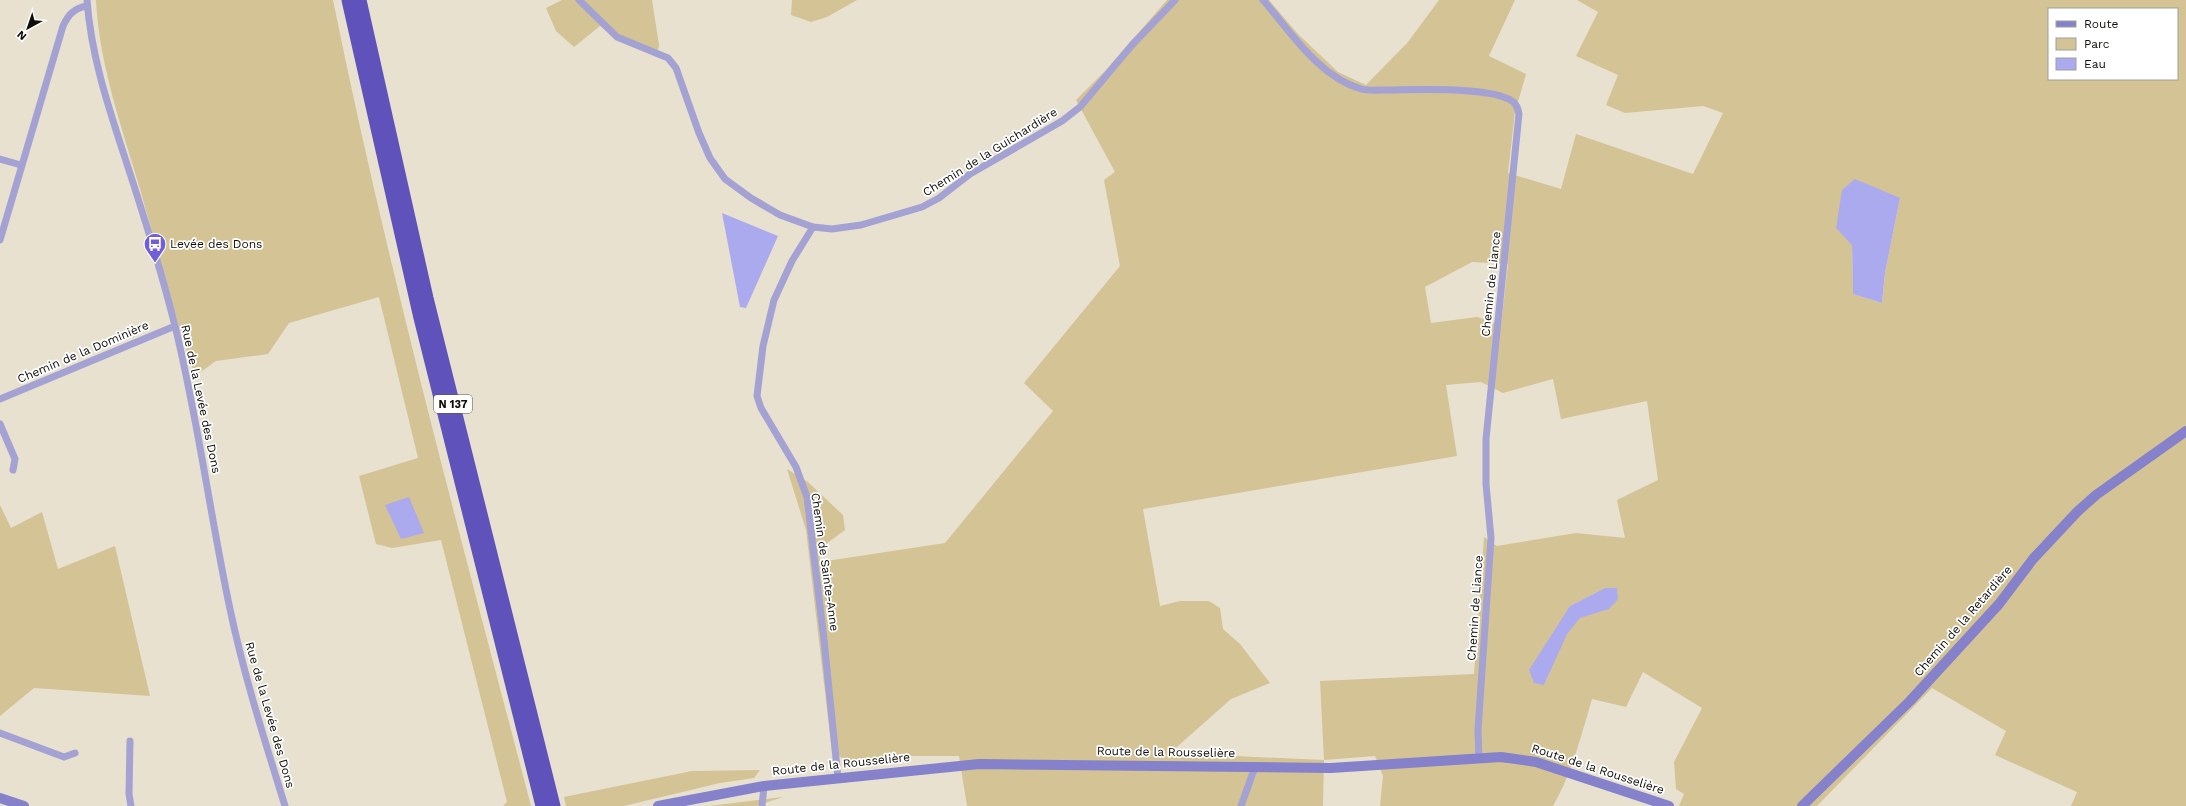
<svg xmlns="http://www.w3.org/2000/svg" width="2186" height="806" font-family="'Work Sans',sans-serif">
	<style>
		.green { fill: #d3c395; fill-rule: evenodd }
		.water { fill: #acaaef }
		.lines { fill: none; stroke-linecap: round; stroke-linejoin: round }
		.street { stroke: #a3a2d3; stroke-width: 7 }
		.secondary { stroke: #8581ca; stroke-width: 10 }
		.highway { stroke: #6052bb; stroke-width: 13 }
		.labels { text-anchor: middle; stroke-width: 3.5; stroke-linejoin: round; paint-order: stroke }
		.shield { fill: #fff; stroke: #585653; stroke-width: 1 }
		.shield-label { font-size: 11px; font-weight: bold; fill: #100e09 }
		.street-label { font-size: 12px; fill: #100e09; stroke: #fff }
		.poi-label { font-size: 12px; fill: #100e09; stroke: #fff; text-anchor: start }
	</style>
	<rect width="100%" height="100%" fill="#e8e1d0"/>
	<g class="green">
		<path d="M96,0H333C388,271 461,539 531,806H503L507,802L441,540L392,548L376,544L359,476L418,458L379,297L289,323L268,354L216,361L195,376C174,315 158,252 140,189C122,128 99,64 96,0Z"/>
		<path d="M562,0H652L659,45L658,50L621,42L600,26L574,47L556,31L546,8Z"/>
		<path d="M792,0H857L827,17L811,22L791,15Z"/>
		<path d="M1167,0H1269L1298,34L1338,72L1366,85L1408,42L1439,0H1515L1489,56L1526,74L1515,112L1508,173L1561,189L1576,134L1693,174L1723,113L1703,106L1625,113L1606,105L1618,75L1576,56L1598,12L1577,0H2186V806H2071L2077,792L1995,755L2006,731L1932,688L1817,806H1679L1684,794L1676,789L1674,762L1702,708L1643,672L1626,707L1592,699C1581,736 1572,773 1553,806H1380L1383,776L1375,756L1324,760L1323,806H967L959,756H903L849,762L832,752L806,530L787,469L808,482L843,515L845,530L819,549L820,562L945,543L1053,411L1024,383L1120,266L1104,180L1115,172L1076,100L1105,71ZM2049,9H2177V79H2049ZM1900,198L1885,273L1882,303L1853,294L1852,245ZM1472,262L1508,264L1501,325L1477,317L1431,323L1425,287ZM1553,379L1561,419L1647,401L1658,480L1617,500L1625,538L1576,533L1497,546L1484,537L1474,674L1320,681L1324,760L1170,753L1231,699L1270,683L1240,644L1223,629L1220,608L1209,601H1180L1160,606L1143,509L1457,456L1446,385L1481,382L1503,393ZM1605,588L1612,605C1604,615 1588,611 1579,619C1561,635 1554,663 1545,684L1570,606Z"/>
		<path d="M0,505L11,528L42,512L58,569L115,546L150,696L34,688L0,716Z"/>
		<path d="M760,770L754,778L720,783L624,806H566L564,797L692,771Z"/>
		<path d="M783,797L756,806H709Z"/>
	</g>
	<g class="water">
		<path d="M1855,179L1900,198L1885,273L1882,303L1853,294L1852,245L1836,228L1842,190Z"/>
		<path d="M722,213L778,236L746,308L740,307Z"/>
		<path d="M409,497L424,533L401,539L385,505Z"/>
		<path d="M1605,588H1617L1618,599L1609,609L1580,618L1567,634L1544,685L1534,683L1529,670L1570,606Z"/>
	</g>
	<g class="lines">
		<g class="street">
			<path d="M87,0C91,55 108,106 125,158C143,213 161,269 175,326C198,419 210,515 230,609C244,676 265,741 285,806"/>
			<path d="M579,0L617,37L668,58L676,68L699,133L710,158L725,179L751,198L780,215L813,227L832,229L861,225L922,207L939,198L970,174L1062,121L1080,107L1132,45L1175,0"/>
			<path d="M1263,0C1291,32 1318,76 1361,89C1368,91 1378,90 1386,90C1414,90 1491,86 1512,101C1517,104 1518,109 1519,114L1486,439V484L1491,538L1478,730L1479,759"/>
			<path d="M0,159L21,165"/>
			<path d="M813,227L792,261L774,300L763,346L757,396L761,408L796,467L807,497L824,640L838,778"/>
			<path d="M0,240L63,26C68,15 74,8 87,6"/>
			<path d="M0,399L175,326"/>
			<path d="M0,424L15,459L13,470"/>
			<path d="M0,733L64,757L75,753"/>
			<path d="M130,741L129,794L131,806"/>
			<path d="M762,806L764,786"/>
			<path d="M1241,806L1255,767"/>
		</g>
		<g class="secondary">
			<path d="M0,798L24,806"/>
			<path d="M658,806L764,786L979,764L1331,768L1501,757L1536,762L1669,806"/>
			<path d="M1802,806L1910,701L1999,604L2033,559L2077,512L2096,495L2186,431"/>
		</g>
		<g class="highway">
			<path d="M348,0L420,318L542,806"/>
			<path d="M360,0L427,298L554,806"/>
		</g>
	</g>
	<defs>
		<g id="bus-pin" transform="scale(1.15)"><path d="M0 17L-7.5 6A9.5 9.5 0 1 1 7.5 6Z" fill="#705fd9" stroke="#fff"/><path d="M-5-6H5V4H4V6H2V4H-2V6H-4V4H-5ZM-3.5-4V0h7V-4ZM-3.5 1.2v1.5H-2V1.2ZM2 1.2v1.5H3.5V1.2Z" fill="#fff"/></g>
	</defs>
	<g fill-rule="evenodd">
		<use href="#bus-pin" x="155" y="244"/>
	</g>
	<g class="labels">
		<rect class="shield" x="434" y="395" width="38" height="18" rx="3"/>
		<g class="shield-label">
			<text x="453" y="408">N 137</text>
		</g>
		<g class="street-label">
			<text transform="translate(990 152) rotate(-32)" y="4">Chemin de la Guichardière</text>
			<text transform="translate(1491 284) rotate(-84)" y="4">Chemin de Liance</text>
			<text transform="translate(83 352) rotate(-23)" y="4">Chemin de la Dominière</text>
			<text transform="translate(201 399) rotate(78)" y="4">Rue de la Levée des Dons</text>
			<text transform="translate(825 562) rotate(82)" y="4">Chemin de Sainte-Anne</text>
			<text transform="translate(1475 608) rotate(-86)" y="4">Chemin de Liance</text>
			<text transform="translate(1963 621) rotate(-49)" y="4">Chemin de la Retardière</text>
			<text transform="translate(270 715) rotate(74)" y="4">Rue de la Levée des Dons</text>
			<text transform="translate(1166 752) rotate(1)" y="4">Route de la Rousselière</text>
			<text transform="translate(841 764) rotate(-6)" y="4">Route de la Rousselière</text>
			<text transform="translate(1598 769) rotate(18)" y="4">Route de la Rousselière</text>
		</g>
		<g class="poi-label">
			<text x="170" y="248">Levée des Dons</text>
		</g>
	</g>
	<rect x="2048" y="8" width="130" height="72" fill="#ffffff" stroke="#9f9f9d"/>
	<rect x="2056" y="21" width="20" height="6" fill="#8581ca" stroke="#9f9f9d"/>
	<text x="2084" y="28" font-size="12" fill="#100e09">Route</text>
	<rect x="2056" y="38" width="20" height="12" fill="#d3c395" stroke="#9f9f9d"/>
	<text x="2084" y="48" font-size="12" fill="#100e09">Parc</text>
	<rect x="2056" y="58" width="20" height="12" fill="#acaaef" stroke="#9f9f9d"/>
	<text x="2084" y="68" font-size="12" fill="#100e09">Eau</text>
	<g transform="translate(28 28) rotate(220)" stroke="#ffffff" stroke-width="3" paint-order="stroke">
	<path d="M0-3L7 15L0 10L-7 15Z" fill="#100e09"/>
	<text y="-6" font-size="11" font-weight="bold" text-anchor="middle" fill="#100e09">N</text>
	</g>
</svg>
